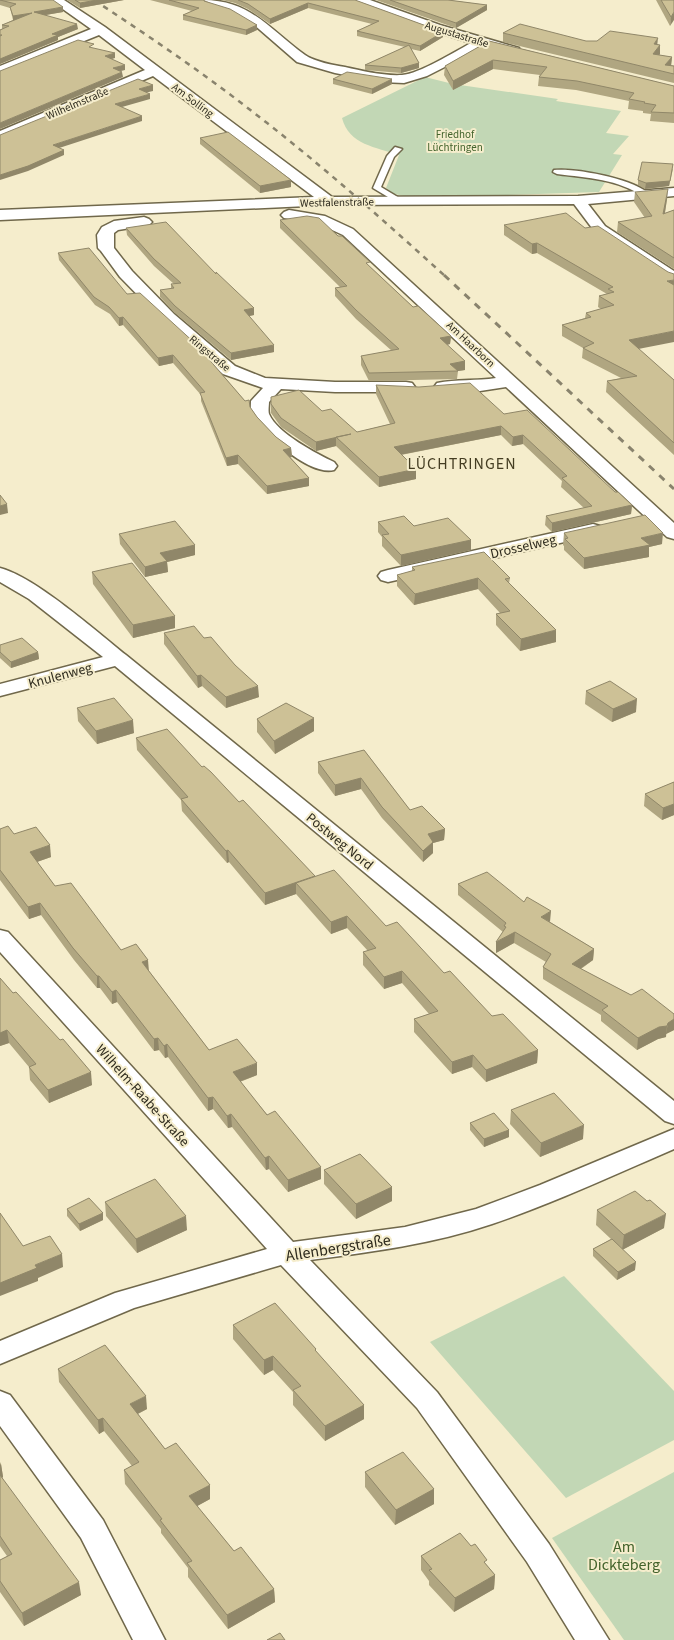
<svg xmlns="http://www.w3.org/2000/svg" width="674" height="1640" font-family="'Source Sans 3',sans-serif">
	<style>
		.green { fill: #c2d7b5 }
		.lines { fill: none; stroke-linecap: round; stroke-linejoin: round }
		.lane-casing { stroke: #70684b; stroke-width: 3 }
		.street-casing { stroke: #70684b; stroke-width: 3 }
		.lane { fill: #fff; fill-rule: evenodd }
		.street { fill: #fff; fill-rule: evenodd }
		.rail-far1 { stroke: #89836d; stroke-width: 2.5; stroke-dasharray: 5.5 5.5; stroke-linecap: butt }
		.rail { stroke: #89836d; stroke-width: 3; stroke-dasharray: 7 7; stroke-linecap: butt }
		.wall { fill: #b0a681 }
		.shaded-wall { fill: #908769 }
		.building { fill: #cdc196; stroke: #908769 }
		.labels { text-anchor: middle; stroke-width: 4; stroke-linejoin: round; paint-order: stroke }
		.far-street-label { font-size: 11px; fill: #2e2b1e; stroke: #f5edcc }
		.far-park-label { font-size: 11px; fill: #43632c; stroke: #f5edcc }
		.street-label { font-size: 14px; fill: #2e2b1e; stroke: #f5edcc }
		.quarter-label { font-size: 16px; letter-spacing: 1px; fill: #443d22; stroke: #f5edcc }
		.near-street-label { font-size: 16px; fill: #2e2b1e; stroke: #f5edcc }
		.near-park-label { font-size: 16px; fill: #43632c; stroke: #f5edcc }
	</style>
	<rect width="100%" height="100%" fill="#f5edcc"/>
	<g class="green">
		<path d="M425,77L453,84L558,99L556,101L621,111L606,133L629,136L613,154L622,155L599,192L414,198L394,194L386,188L399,155C376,147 349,145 342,118Z"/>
		<path d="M564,1276L674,1391V1440L566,1498L430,1342Z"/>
		<path d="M674,1472V1640H624L552,1538Z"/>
	</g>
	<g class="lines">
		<g class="lane-casing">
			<g id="lane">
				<path d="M395,147L402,149L394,157L381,187L401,199L402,201L398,203L373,188L387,156Z"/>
				<path d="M554,170C577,168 634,179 651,195L644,197C618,179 588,178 557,174L553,172Z"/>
			</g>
		</g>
		<g class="street-casing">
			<g id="street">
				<path d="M50,0H64L105,27L332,197L578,196L674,188V196L588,204L605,226L674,271V283L668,281L595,232L574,204L329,205L0,220V210L314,197L153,76L0,140V131L145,70L99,35L0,75V66L91,29Z"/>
				<path d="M203,0C251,0 270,30 305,55C315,62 333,65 345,67C363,71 383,76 402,75C419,74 454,52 471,43L412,24L355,3L353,0H370L440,25L519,48L521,51L514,55L484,47L427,76L404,83L381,82L335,73L297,62L252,23L231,12L205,4Z"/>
				<path d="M289,210L325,216L353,229L674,523V539L667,537L506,387L480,391H437L434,387L437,383C456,379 477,381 496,378L343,235L317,223L284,218L281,215L284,212Z"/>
				<path d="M144,217L149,219L152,222L149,225L118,230L114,233V248L132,271L174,314L235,366L265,378L335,382H406L412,383L415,387L412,391L406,392H335L281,389L269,402C269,405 268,411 269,414C277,433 317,454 334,462L337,466L334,470C310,476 265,436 253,416C250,412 251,406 251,401L263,388L223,374L162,320L120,277L101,251L98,248L97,235L102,227L114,221Z"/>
				<path d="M593,524L600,526L602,530L600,534L388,582L381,580L378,576L381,572L388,570Z"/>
				<path d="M0,568C35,577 96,631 126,655L674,1101V1124L665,1121L115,666L0,696V684L103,657L29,599L0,582Z"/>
				<path d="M0,930L8,932L293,1242L405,1227L476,1209L540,1185L674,1129V1149C614,1175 554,1203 492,1224C433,1244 372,1252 310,1260L437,1392L549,1544L609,1640H575L527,1562L417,1408L281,1265L134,1308L0,1364V1341L115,1293L267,1249L0,952Z"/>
				<path d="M0,1391L10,1395L103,1520L165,1640H133L81,1538L0,1426Z"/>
			</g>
		</g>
		<use href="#lane" class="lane"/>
		<use href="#street" class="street"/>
		<path class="rail-far1" d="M94,0C147,35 199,70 249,109C317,161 381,218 445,276"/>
		<path class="rail" d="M444,275L674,489"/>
	</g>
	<g class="wall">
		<path d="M0,0L63,12L45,15L78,29L58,37V40L0,64V30L2,29V25L13,20L10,8L0,5Z"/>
		<path d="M67,0H124L80,8Z"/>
		<path d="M150,0H204L257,25V30L246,35L183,20V15L192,11Z"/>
		<path d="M222,0H355L443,32V37L420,51L411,49L419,63V68L401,73L365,70V65L405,47L357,36V31L372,24L308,8L270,24L248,9L235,3Z"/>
		<path d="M376,0H448L487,5V10L456,28Z"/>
		<path d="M656,0H674L670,26Z"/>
		<path d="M503,33L586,41L660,45V54L659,55L672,57L671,65L674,66V83L503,42Z"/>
		<path d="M489,41L674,86V123L650,121L651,114L643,113V111L628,109L629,101L576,90L538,86L539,77L540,75L493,69L453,90L444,75L445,66Z"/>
		<path d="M333,79H392V84L372,94L333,84Z"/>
		<path d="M200,138L291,187L260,193L200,144Z"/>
		<path d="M673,169L669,186L645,189L638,185V180Z"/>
		<path d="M635,192L667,199L665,213L674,210V269L617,232L618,222L645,218L634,202Z"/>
		<path d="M280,220L370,267L413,307L451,336L450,344L447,345L465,361V370L458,371L457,379L369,381L361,365V356L392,351L356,319L335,296V288L340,287L280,228Z"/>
		<path d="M504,225L585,228L668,272L638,349L674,380V455L606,392L607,381L621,378L582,358L583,348L562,336V325L585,318L586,313L601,309L598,307L599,296L607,294L537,253L532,254L504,235Z"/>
		<path d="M126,228L254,315L249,316L274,352L231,360L175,313L160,297V290L171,289V284H174L154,266L127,235Z"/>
		<path d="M58,253L127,294L209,356V359L250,407L257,417L276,437L291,448L292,457H290L309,478V486L267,494L238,464L227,466L201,401V395L173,363L159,366L123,325L119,326L110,314L95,305L59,260Z"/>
		<path d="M376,385L504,414L615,492L632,505L631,514L552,532L545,525L546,516L584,508L561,487L562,481L523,444L512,446L501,435L401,455L416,479L379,487L336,446L316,451L281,427L271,413V397L322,411L357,432L390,424L376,394Z"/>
		<path d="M378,522L414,526L471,540V550L401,566L382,546V537L378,532Z"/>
		<path d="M564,533L662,544L649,547V557L584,569L564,550V546L563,545Z"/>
		<path d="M119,534L195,545V555L167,562L168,572L145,577L120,544Z"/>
		<path d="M412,567L510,578L509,583L556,642L520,651L496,625V614L500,613L478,589L414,605L397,586V575L412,571Z"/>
		<path d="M92,572L175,628L133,638L93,584Z"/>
		<path d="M164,633L204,638L259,697L226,708L202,686L198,688L164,644Z"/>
		<path d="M0,645L38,652L39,659L11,668L0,658Z"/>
		<path d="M586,691L636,712L612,722L585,704Z"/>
		<path d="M77,708L134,733L97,744L78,721Z"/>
		<path d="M257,719L314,731L275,754L257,732Z"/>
		<path d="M136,738L202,767L315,876L386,926L444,973L492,1016L538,1050L537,1063L486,1082L472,1067L452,1074L414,1032V1019L429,1014L402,983L384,989L363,965V952L368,951L347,928L331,934L296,894L265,905L229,862L227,863L182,811L181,800L137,750Z"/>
		<path d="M364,750L410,810L445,829L444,840L433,843V853L423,862L382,818L361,789L335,796L318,773V762Z"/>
		<path d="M674,782V815L662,820L644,806L645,794Z"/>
		<path d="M0,829L14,834L51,857L37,862L55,886L121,950L149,971L209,1050L257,1075L240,1082L321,1179L288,1192L269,1169L266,1170L232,1127L228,1128L213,1109L208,1111L168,1057L165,1058L159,1050L154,1051L117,1002L112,1004L100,988H97L74,960L41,915L29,919L0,880Z"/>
		<path d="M458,884L524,902L550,922L594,949L593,960L581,969L631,995L674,1014V1030L666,1034V1037L658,1039L637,1050L601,1021V1015L543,979V967L546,962L514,943L496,953L503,932L458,895Z"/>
		<path d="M0,978L92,1085L49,1103L30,1080L29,1067L9,1043L0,1046Z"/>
		<path d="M511,1110L583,1139L540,1157L510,1124Z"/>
		<path d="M470,1123L509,1130V1137L484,1147L470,1130Z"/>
		<path d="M324,1170L392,1187V1201L356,1219L324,1184Z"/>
		<path d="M105,1202L187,1230L137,1253L106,1216Z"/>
		<path d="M67,1209L103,1213V1220L80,1231L67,1216Z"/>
		<path d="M597,1210L664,1228L622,1250L635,1270L617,1280L593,1256V1249L611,1239L596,1225Z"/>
		<path d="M233,1325L316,1349V1352L364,1405V1419L325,1441L293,1405V1392L273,1370L264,1375L233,1339Z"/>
		<path d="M58,1369L147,1409L138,1414L165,1449L210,1499L197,1506L234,1551L274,1589L275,1602L228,1629L188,1577V1568L161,1533V1529L125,1484L124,1470L132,1466L104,1431L99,1434L59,1382Z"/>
		<path d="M0,1462L1,1464L3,1477L2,1478L81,1595L24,1626L0,1592V1560L7,1556L0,1546Z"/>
		<path d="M365,1472L434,1489V1504L395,1525L365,1487Z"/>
		<path d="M471,1546L495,1575L494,1589L454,1612L429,1585V1581L421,1570V1556Z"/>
	</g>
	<g class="shaded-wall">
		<path d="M97,0H124L80,8V3Z"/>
		<path d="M308,3V8L270,24V19Z"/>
		<path d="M487,5V10L456,28V23Z"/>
		<path d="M63,7V12L34,17V12Z"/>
		<path d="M674,12V20L670,26L671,17Z"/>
		<path d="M32,13L13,21V16Z"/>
		<path d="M77,24L78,29L58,37V40L0,64V59L52,34Z"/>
		<path d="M257,25V30L246,35V30Z"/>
		<path d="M443,32V37L420,51V46Z"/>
		<path d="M658,38L657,47L654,44Z"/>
		<path d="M660,45V54L652,63L653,54Z"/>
		<path d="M115,53V58L106,61L105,56Z"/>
		<path d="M672,57L671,66L665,65Z"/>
		<path d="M493,60V69L453,90V81Z"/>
		<path d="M419,63V68L401,73V68Z"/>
		<path d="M125,65V70L113,73V68Z"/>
		<path d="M122,72L123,77L0,129V123Z"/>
		<path d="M392,79V84L372,94V89Z"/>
		<path d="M153,85V91L140,94L139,89Z"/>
		<path d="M150,94V99L115,109V104Z"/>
		<path d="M142,116V121L53,150V145Z"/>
		<path d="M64,150V155L28,171L0,180V175Z"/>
		<path d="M673,164L669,186L645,189L646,183Z"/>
		<path d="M291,180V187L260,193V186Z"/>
		<path d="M668,189L667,199L663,224V214Z"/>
		<path d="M537,243V253L532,254V244Z"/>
		<path d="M674,280V290L667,281Z"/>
		<path d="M254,308V315L244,317V310Z"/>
		<path d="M123,317V325L119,326V318Z"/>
		<path d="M674,331V342L628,351L629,340Z"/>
		<path d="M451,336L450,344L440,346V338Z"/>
		<path d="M274,345V352L231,360V353Z"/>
		<path d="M173,355V363L159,366L158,358Z"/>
		<path d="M465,361V370L458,371L450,364Z"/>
		<path d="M501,426V435L394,456V447Z"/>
		<path d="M523,435V444L512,446L513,437Z"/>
		<path d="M336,437V446L316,451V442Z"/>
		<path d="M291,448L292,457L284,459L283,450Z"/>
		<path d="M238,455V464L227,466L226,458Z"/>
		<path d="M416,469V479L379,487V477Z"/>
		<path d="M309,478V486L267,494V486Z"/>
		<path d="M7,504L8,513L0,515V506Z"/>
		<path d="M632,505L631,514L552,532V523Z"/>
		<path d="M663,533L662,544L649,547V557L584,569V558L641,538Z"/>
		<path d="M471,540V550L401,566V555Z"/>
		<path d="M195,545V555L167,562L168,572L145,577V567L160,553Z"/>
		<path d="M478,578V589L414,605L415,594Z"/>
		<path d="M175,616V628L133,638V625Z"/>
		<path d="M556,630V642L520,651L521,639Z"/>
		<path d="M38,652L39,659L11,668V662Z"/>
		<path d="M201,675L202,686L198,688L197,676Z"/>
		<path d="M258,686L259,697L226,708V697Z"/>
		<path d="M637,699L636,712L612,722L613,709Z"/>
		<path d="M314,718V731L275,754L274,741Z"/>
		<path d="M133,720L134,733L97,744L96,731Z"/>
		<path d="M361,778V789L335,796V785Z"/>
		<path d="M674,804V815L662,820L663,808Z"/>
		<path d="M445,829L444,840L433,843V853L423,862V851L428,834Z"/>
		<path d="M50,845L51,857L31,864L30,852Z"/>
		<path d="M228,850L229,862L227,863L226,851Z"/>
		<path d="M315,876L296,883V894L265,905V893Z"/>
		<path d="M40,903L41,915L29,919L28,907Z"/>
		<path d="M551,911L550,922L541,917Z"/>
		<path d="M347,916V928L331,934V922Z"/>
		<path d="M515,932L514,943L496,953V942Z"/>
		<path d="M594,949L593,960L571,975L572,964Z"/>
		<path d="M148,960L149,972L142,962Z"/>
		<path d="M402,971V983L384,989V977Z"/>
		<path d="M97,976H99L100,988H97Z"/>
		<path d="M116,990L117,1002L112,1004V992Z"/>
		<path d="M674,1019V1030L666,1034L668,1023Z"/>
		<path d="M667,1026L666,1037L658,1039L637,1050L638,1038L659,1027Z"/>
		<path d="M7,1030L9,1043L0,1046V1033Z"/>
		<path d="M158,1038L159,1050L154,1051V1039Z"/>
		<path d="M167,1044L168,1057L165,1058L164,1046Z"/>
		<path d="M538,1050L537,1063L486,1082V1070Z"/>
		<path d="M473,1055L472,1067L452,1074V1062Z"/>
		<path d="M257,1063V1075L233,1084V1072Z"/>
		<path d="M91,1072L92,1085L49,1103L48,1090Z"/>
		<path d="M213,1097V1109L208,1111V1098Z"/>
		<path d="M231,1114L232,1127L228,1128L227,1116Z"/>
		<path d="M584,1125L583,1139L540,1157L541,1143Z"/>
		<path d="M509,1130V1137L484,1147V1139Z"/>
		<path d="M269,1156V1169L266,1170L265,1158Z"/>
		<path d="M321,1167V1179L288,1192V1180Z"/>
		<path d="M392,1187V1201L356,1219V1204Z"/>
		<path d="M103,1213V1220L80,1231L79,1224Z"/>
		<path d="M666,1214L664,1228L622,1250L624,1235Z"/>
		<path d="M186,1216L187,1230L137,1253L136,1239Z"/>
		<path d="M62,1254L63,1267L38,1278V1281L0,1296V1283L35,1265Z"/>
		<path d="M636,1262L635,1270L617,1280L618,1272Z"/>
		<path d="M273,1356V1370L264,1375V1360Z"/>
		<path d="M146,1396L147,1409L131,1417L130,1404Z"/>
		<path d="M364,1405V1419L325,1441V1426Z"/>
		<path d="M103,1418L104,1431L99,1434L98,1420Z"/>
		<path d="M1,1464L3,1477L0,1479V1465Z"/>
		<path d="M210,1485V1499L190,1510L189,1496Z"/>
		<path d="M434,1489V1504L395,1525L396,1510Z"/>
		<path d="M495,1575L494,1589L454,1612L455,1598Z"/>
		<path d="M79,1582L81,1595L24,1626L22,1613Z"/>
		<path d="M274,1589L275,1602L228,1629L227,1615Z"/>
	</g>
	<g class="building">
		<path d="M0,0H53L63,7L34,12L77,24L52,34L58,35L0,59V36L2,35H0V30L9,26L2,25L32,13L13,16L10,7L16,4Z"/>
		<path d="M75,0H97L80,3Z"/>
		<path d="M169,0H204V1L230,9L257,25L246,30L183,15L199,8Z"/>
		<path d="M238,0H355L443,32L420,46L357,31L379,21L308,3L270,19L248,4Z"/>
		<path d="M390,0H448L487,5L456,23Z"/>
		<path d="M661,0H674V12L671,17Z"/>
		<path d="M520,24L586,41H597L610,31L658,38L654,44L660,45L653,54L672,57L665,65L674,66V74L503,33Z"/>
		<path d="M78,40L94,44L89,47L115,53L105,56L125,65L113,68L122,72L0,123V71Z"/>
		<path d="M489,41L674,86V113L651,112L656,105L644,103L645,102L629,99L634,93L577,81L539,77L547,67L493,60L453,81L445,66Z"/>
		<path d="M409,45L419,63L401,68L365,65Z"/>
		<path d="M347,72L392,79L372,89L333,79Z"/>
		<path d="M138,79L153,85L139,89L150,94L115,104L142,116L53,145L64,150L28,166L0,175V135Z"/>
		<path d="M228,132L291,180L260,186L200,138Z"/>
		<path d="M642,162L673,164L670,181L646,183L638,180Z"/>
		<path d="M668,189L663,214L674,210V258L618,222L652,216L635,192Z"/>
		<path d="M566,213L585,228L598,226L668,272L674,274V280L667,281L674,285V331L629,340L674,380V443L607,381L637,376L583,348L594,343L562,325L591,317L586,313L614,305L599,296L614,292L608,289L613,287L537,243L532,244L504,225Z"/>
		<path d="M307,216L319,218L338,236H342L370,262L366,263L413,307L418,306L451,336L440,338L465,361L450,364L458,371L369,373L361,356L399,349L356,310L335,288L347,286L280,220Z"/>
		<path d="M166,222L216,274V272L254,308L244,310L274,345L231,353L175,306L160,290L174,288L171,284L181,283L154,259L126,228Z"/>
		<path d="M89,248L127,294L140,293L209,356L207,357L245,401L249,400L250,407L257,417L276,437L291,448L283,450L309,478L267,486L238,455L226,458L200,393L205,392L173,355L158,358L123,317L119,318L109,307L94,297L58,253Z"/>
		<path d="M470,383L504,414L527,410L615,492H618L632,505L552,523L546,516L592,506L562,478L567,476L523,435L513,437L501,426L394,447L416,469L379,477L336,437L351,434L316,442L281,418L271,404V397L299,390L322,411L331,409L357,432L395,423L376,385L419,387Z"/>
		<path d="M0,495L7,504L0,506Z"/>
		<path d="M645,515L663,533L641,538L650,545L584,558L565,539L568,538L564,533Z"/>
		<path d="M404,516L414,526L448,518L471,540L401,555L382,535L389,534L378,522Z"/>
		<path d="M175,521L195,545L160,553L167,561L145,567L119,534Z"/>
		<path d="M484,552L510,578L505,579L556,630L521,639L496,614L510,611L478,578L415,594L397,575L415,570L412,567Z"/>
		<path d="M132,563L175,616L133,625L92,572Z"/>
		<path d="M194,626L204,638L211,637L235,665L258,686L226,697L201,675L197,676L164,633Z"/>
		<path d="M22,638L38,652L11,662L0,652V645Z"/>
		<path d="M610,681L637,699L613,709L586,691Z"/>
		<path d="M114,698L133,720L96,731L77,708Z"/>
		<path d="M286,703L314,718L274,741L257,719Z"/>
		<path d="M167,729L202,767L204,766L211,772L239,802L243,800L315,876L265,893L228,850L226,851L181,799L188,797L136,738Z"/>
		<path d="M364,750L410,810L422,806L445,829L428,834L433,842L423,851L382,807L361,778L335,785L318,762Z"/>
		<path d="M674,782V804L663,808L645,794Z"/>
		<path d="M8,826L14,834L36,827L50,845L30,852L55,886L71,883L121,950L136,944L148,960L142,962L209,1050L237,1039L257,1063L233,1072L267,1115L275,1111L321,1167L288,1180L269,1156L265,1158L231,1114L227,1116L213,1097L208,1098L167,1044L164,1046L158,1038L154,1039L116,990L112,992L99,976H97L73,948L40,903L28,907L0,870V829Z"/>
		<path d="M334,870L386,926L397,922L444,973L450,971L492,1016L503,1014L538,1050L486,1070L473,1055L452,1062L414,1019L438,1011L402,971L384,977L363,952L376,948L347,916L331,922L296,883Z"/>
		<path d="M487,872L524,902L527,897L551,911L541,917L594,949L572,964L631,995L642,989L674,1014V1019L668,1023L667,1026L659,1027L638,1038L602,1010L608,1006L543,967L551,954L515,932L496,942L506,927L504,926L506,923L458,884Z"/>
		<path d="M0,978L13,993L16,992L60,1040L63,1039L91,1072L48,1090L29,1067L36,1064L7,1030L0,1033Z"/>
		<path d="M554,1093L584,1125L541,1143L511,1110Z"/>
		<path d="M494,1113L509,1130L484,1139L470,1123Z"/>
		<path d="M360,1154L392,1187L356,1204L324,1170Z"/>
		<path d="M155,1179L186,1216L136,1239L105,1202Z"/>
		<path d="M635,1191L647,1201L650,1200L666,1214L624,1235L597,1210Z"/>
		<path d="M89,1198L103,1213L79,1224L67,1209Z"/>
		<path d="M0,1213L23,1246L50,1236L62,1254L35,1265L37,1268L0,1283Z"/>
		<path d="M612,1239L636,1262L618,1272L593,1249Z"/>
		<path d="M275,1303L316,1349L315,1350L364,1405L325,1426L293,1390L301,1386L273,1356L264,1360L233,1325Z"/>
		<path d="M105,1345L146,1396L130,1404L165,1449L176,1443L210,1485L189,1496L234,1551L241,1547L274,1589L227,1615L187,1563L192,1561L160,1520L162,1519L124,1470L139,1462L103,1418L98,1420L58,1369Z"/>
		<path d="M403,1452L434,1489L396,1510L365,1472Z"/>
		<path d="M0,1475L79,1582L22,1613L0,1581V1560L12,1554L0,1536Z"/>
		<path d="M460,1533L471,1546L475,1544L487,1560L484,1562L495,1575L455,1598L429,1570L432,1569L421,1556Z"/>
		<path d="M280,1633L285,1640H267Z"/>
	</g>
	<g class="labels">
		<g class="far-street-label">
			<text transform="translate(457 34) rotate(17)" y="4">Augustastraße</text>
			<text transform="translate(193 100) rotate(37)" y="4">Am Solling</text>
			<text transform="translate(77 103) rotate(-23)" y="4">Wilhelmstraße</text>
			<text transform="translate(337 202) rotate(-1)" y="4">Westfalenstraße</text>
			<text transform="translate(471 344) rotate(43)" y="4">Am Haarborn</text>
			<text transform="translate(210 353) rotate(40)" y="4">Ringstraße</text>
		</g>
		<g class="far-park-label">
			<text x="455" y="138">Friedhof<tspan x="455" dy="13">Lüchtringen</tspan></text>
		</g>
		<g class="street-label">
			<text transform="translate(523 546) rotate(-13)" y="5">Drosselweg</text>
			<text transform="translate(60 675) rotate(-15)" y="5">Knulenweg</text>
			<text transform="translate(340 841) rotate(39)" y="5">Postweg Nord</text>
			<text transform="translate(143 1095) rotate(48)" y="5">Wilhelm-Raabe-Straße</text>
		</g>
		<g class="quarter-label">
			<text x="462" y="469">LÜCHTRINGEN</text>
		</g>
		<g class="near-street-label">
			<text transform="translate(338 1247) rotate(-9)" y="6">Allenbergstraße</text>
		</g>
		<g class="near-park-label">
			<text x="624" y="1552">Am<tspan x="624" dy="18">Dickteberg</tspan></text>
		</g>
	</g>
</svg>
